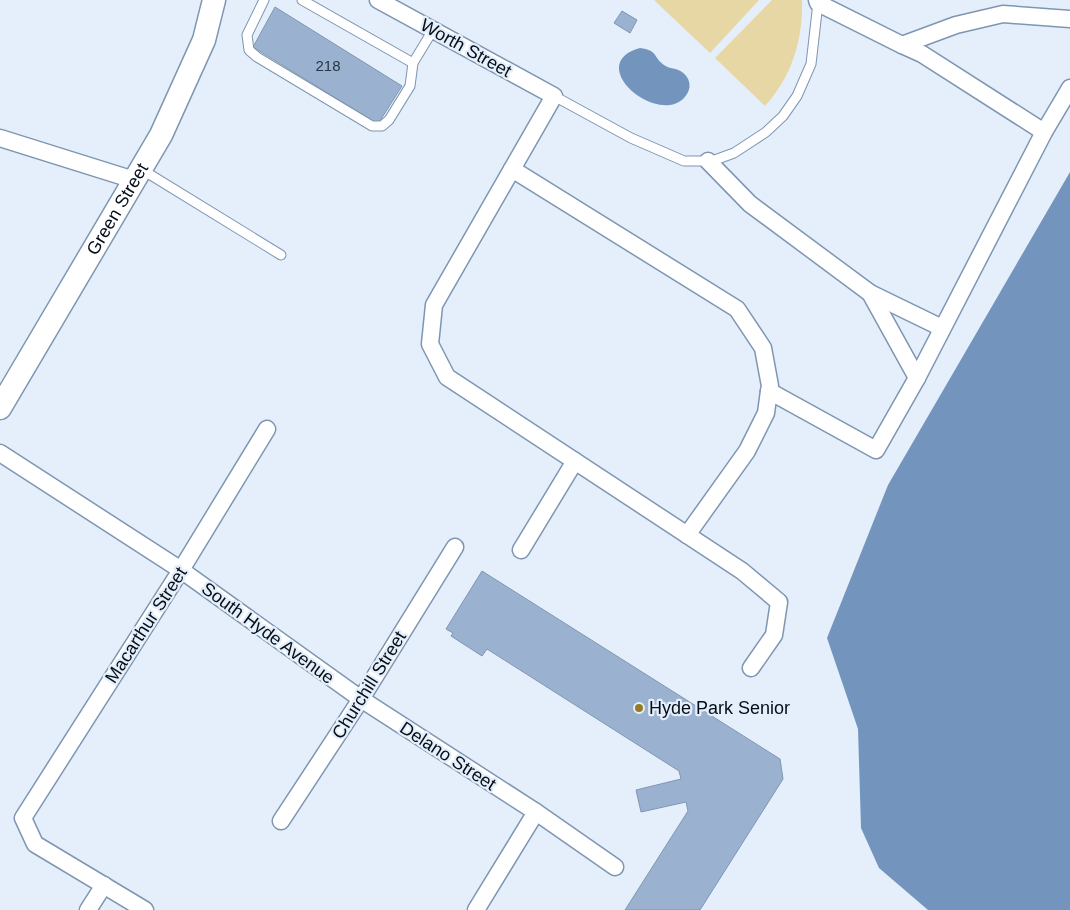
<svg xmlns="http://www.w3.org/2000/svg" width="1070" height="910" font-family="Helvetica,sans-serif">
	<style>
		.green { fill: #e7d7a4 }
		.water { fill: #7395bd }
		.building { fill: #9ab2cf; stroke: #7f97b3 }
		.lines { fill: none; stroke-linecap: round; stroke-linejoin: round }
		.lane-casing { stroke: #7e96b2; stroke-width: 11 }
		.street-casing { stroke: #7e96b2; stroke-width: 19 }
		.secondary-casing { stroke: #7e96b2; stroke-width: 25 }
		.lane { stroke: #fff; stroke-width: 9 }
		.street { stroke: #fff; stroke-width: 16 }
		.secondary { stroke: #fff; stroke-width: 22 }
		.poi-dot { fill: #957c24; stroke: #e4effb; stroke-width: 2 }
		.labels { text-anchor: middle; stroke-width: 4.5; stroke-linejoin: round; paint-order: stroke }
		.number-label { font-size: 15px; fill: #2a3645 }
		.street-label { font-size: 18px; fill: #050d17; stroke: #e4effb }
		.poi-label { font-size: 18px; fill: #050d17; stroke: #e4effb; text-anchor: start }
	</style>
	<rect width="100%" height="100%" fill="#e4effb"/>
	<g class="green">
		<path d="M654,0H759L710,53Z"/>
		<path d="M772,0H802C803,40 792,76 765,106L715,58Z"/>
	</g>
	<g class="water">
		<path d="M640,48C658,50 653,57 664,65C669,69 677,68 682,72C698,84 686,103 670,105C637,109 592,61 640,48Z"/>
		<path d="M1070,172V910H928L879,868L861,828L858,729L827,638L888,485Z"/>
	</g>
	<g class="building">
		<path d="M275,7L402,86L378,124L253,47Z"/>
		<path d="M622,11L637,20L630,33L614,23Z"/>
		<path d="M482,571L780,759L783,779L700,910H625L688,811L686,802L641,812L636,790L681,779L679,771L487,649L482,656L451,636L453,633L446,629Z"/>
	</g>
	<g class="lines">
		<g class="lane-casing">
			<g id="lane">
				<path d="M264,0L247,35L249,50L257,57L372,126H382L389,120L410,86L413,63L433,30"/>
				<path d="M302,0L413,63"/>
				<path d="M554,96L631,138L684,161H712L734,153L766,132L783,116L797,96L811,64L818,3"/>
				<path d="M141,169L281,255"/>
			</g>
		</g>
		<g class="street-casing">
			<g id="street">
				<path d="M378,0L554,96L434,305L430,344L447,377L742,571L779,602L774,635L751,668"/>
				<path d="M817,0L818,3L902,45L956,25L1003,14L1070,19"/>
				<path d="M902,45L922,54L1044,132"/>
				<path d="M0,138L134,180"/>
				<path d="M708,161L750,204L870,293L942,328"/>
				<path d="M512,169L737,309L763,348L770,386L769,391L876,450L917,378L1044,132L1070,88"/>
				<path d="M870,293L917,378"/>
				<path d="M0,453L181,570L361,699L536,812L615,867"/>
				<path d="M687,535L747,451L766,413L769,391"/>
				<path d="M521,550L575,461"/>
				<path d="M281,821L361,699L455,547"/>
				<path d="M88,910L104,885"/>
				<path d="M145,910L35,844L23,818L181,570L267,429"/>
				<path d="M476,910L536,812"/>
			</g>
		</g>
		<g class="secondary-casing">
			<g id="secondary">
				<path id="s1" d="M0,408L161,135L204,40L214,0"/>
			</g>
		</g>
		<use href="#lane" class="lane"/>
		<use href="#street" class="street"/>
		<use href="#secondary" class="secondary"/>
	</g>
	<circle class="poi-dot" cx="639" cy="708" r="5"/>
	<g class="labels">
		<g class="number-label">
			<text x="328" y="71">218</text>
		</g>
		<g class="street-label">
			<text transform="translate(466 48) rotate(29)" y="6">Worth Street</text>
			<text dy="6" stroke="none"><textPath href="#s1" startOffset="231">Green Street</textPath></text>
			<text transform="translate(146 625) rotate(-57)" y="6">Macarthur Street</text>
			<text transform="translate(268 633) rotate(36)" y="6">South Hyde Avenue</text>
			<text transform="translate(369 685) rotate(-58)" y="6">Churchill Street</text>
			<text transform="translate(448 756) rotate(33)" y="6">Delano Street</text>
		</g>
		<g class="poi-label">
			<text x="649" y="714">Hyde Park Senior</text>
		</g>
	</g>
</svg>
